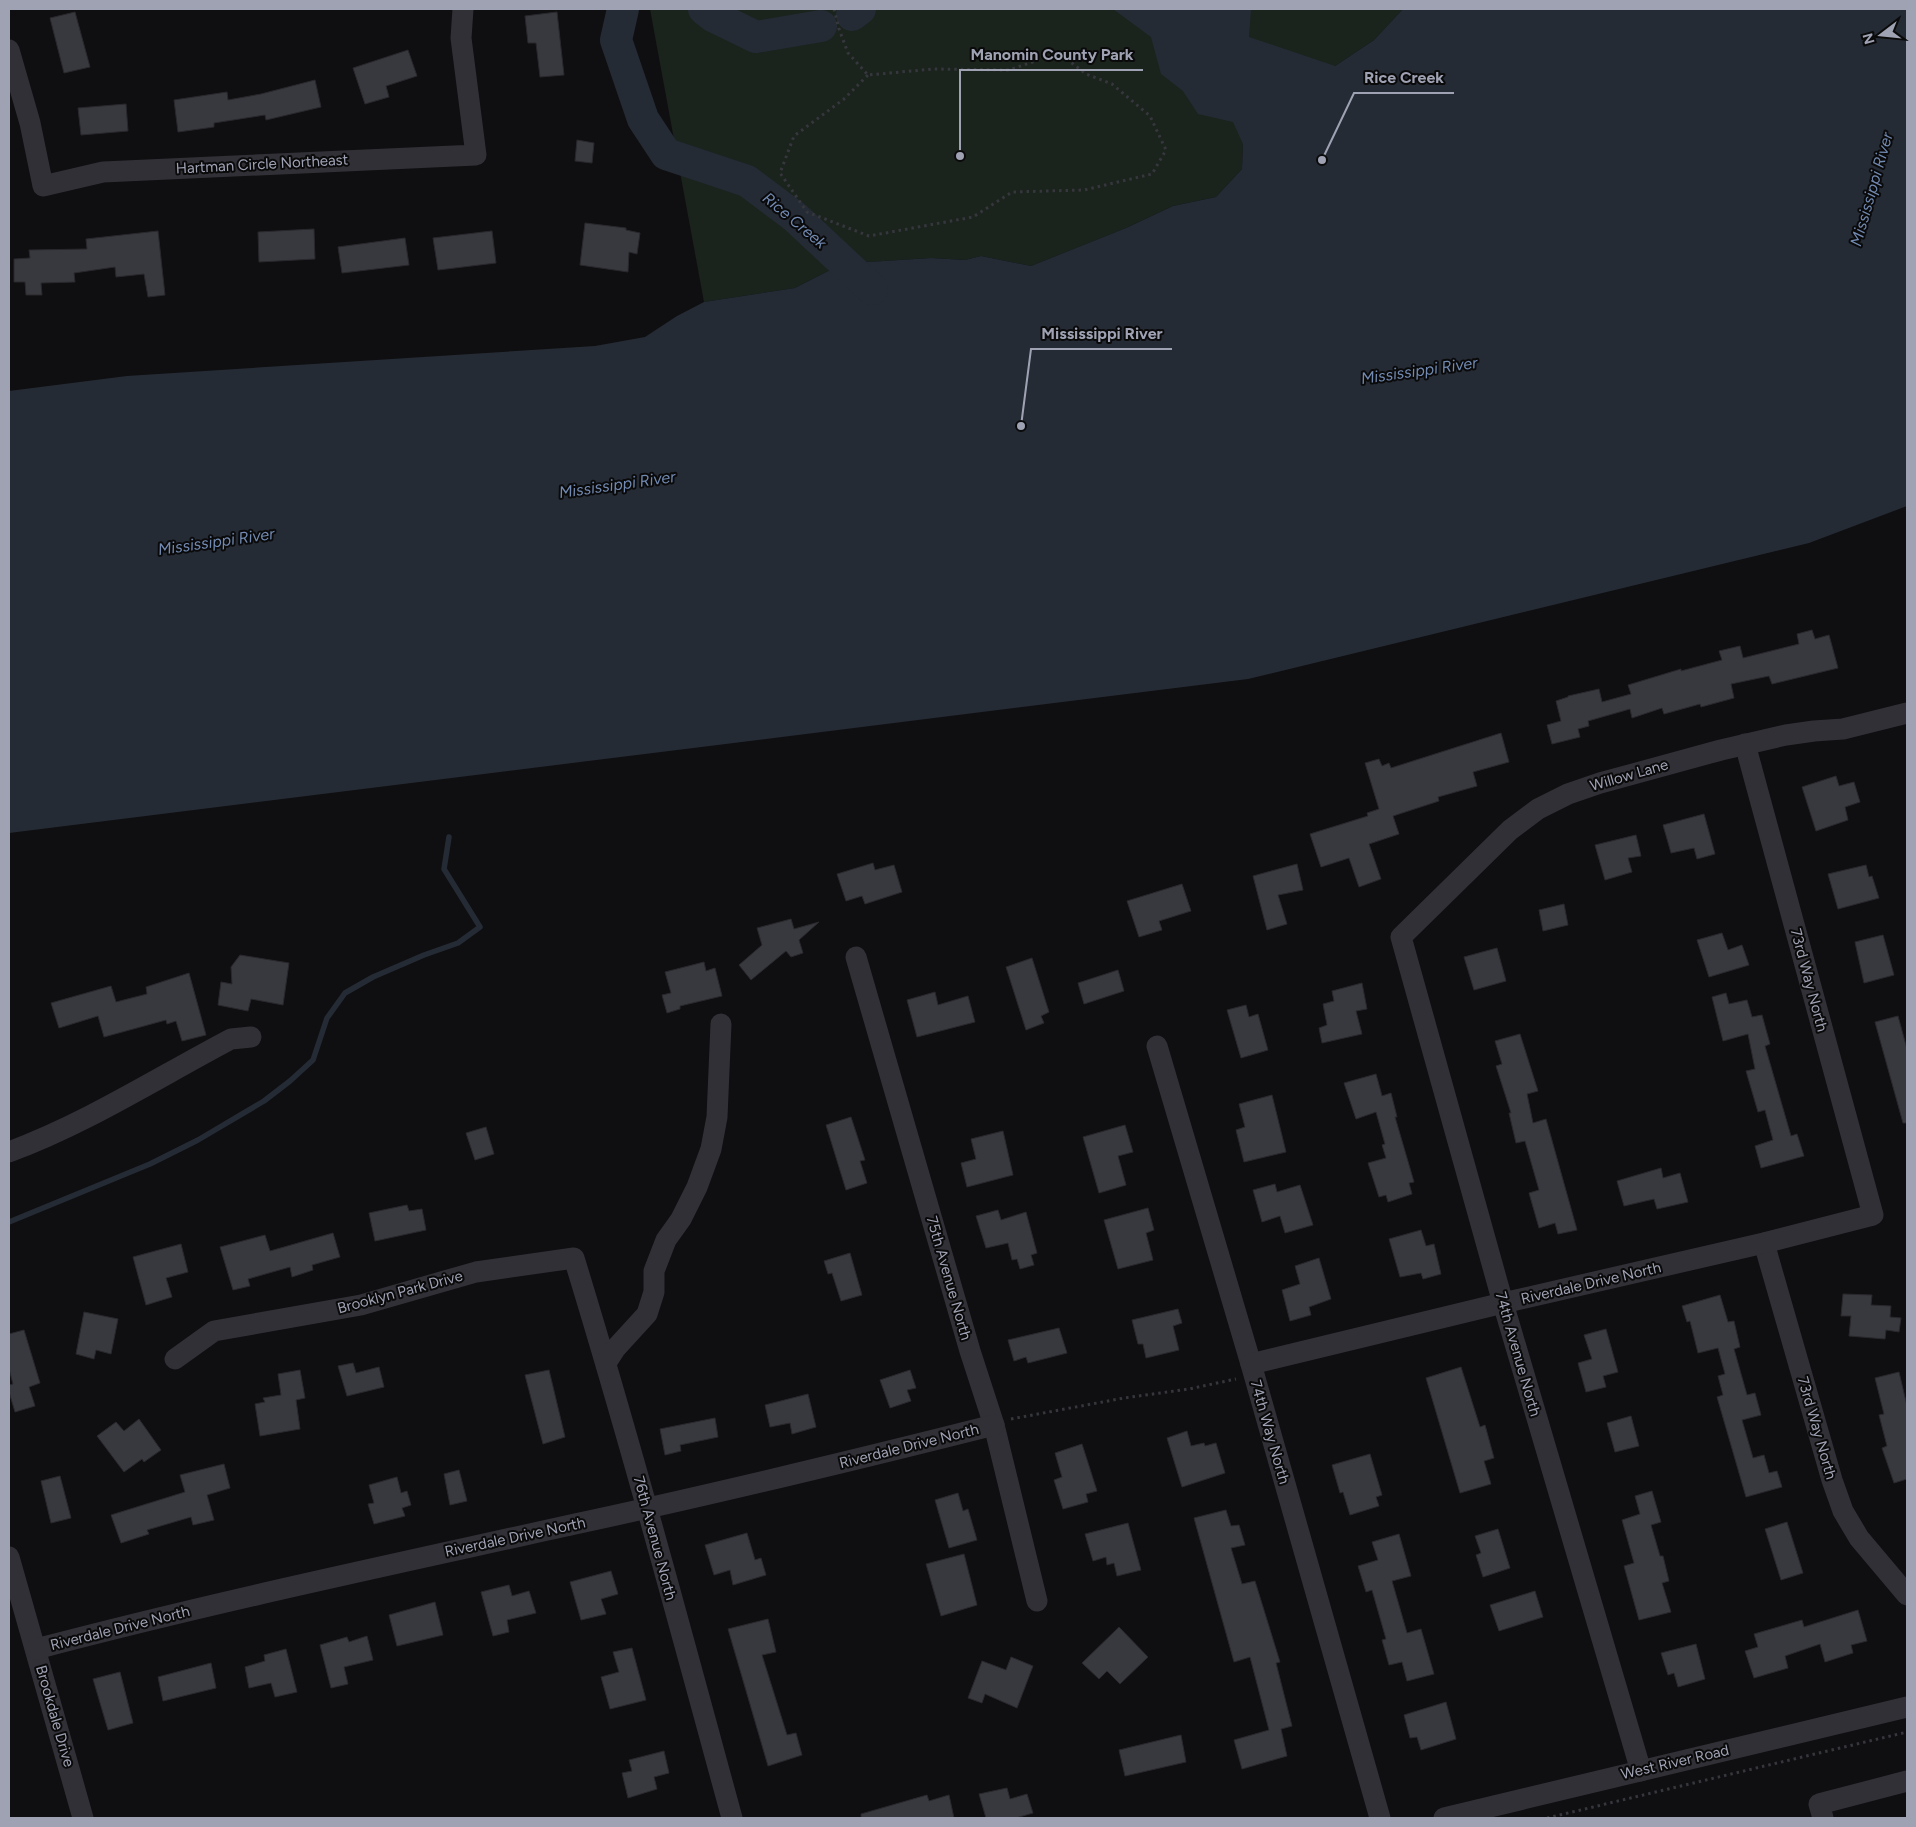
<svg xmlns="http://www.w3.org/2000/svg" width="1916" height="1827" font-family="Figtree,sans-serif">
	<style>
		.green { fill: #1b231d }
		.water { fill: #252b35 }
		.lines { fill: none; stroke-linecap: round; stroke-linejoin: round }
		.stream { stroke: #252b35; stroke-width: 5.5 }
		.river { stroke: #252b35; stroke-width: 32 }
		.building { fill: #38393f; stroke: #29292d }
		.path { stroke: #36373d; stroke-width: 3; stroke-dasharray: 2.5 4; stroke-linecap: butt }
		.minor { stroke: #303036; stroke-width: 21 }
		.labels { text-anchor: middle; stroke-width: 4; stroke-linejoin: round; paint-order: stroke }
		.street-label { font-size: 15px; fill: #9fa2b3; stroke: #0a0a0b }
		.water-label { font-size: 16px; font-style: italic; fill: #728ab2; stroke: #0a0a0b }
		.leader { fill: none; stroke: #9fa2b3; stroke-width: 2 }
		.callout-dot { fill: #9fa2b3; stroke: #0a0a0b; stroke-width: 2 }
		.callout-label { font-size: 16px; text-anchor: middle; font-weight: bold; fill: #9fa2b3; stroke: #0a0a0b; stroke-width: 4; stroke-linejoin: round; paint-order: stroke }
	</style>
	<rect width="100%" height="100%" fill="#0f0f11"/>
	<path class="green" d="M650,9H1403L1374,40L1335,66L1243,144L1242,169L1216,197L1173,206L1126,228L1031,266L981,256L965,260L931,258L868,262L841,256L834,268L795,288L704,302Z"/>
	<path class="water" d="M1113,9H1251L1249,37L1335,66L1374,40L1403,9H1907V506L1809,543L1248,679L9,833V391L127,376L595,346L645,337L677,316L704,302L795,288L834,268L841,256L868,262L931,258L965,260L981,256L1031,266L1126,228L1173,206L1216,197L1242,169L1243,144L1233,122L1198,114L1183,91L1161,74L1151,37Z"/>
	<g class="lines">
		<path class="stream" d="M9,1222L150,1164L198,1140L264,1101L290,1081L313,1060L327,1018L345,993L373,977L424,955L458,943L480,927L444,869L449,837"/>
		<g class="river">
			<path d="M623,9L616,40L643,119L666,154L747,181L795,217L872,289"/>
			<path d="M704,9L713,16L756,37L821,26"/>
			<path d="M852,15L860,9"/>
		</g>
	</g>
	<g class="building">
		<path d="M75,12L90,67L64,73L50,18Z"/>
		<path d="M557,12L564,75L540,77L536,43H528L525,16Z"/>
		<path d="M408,50L417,76L386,86L389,97L365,104L353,68Z"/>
		<path d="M315,80L321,107L266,120L265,115L214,123V127L178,132L174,100L227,92L228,100L261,94Z"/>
		<path d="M126,104L128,131L81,135L78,108Z"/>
		<path d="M577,140L594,143L592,163L575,161Z"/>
		<path d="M585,223L626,228V230L640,233L637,254L629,252L628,272L580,265Z"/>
		<path d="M314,229L315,259L259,262L258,232Z"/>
		<path d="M158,231L165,295L148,297L144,274L116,277L115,267L74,273L75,282L41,283L42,295H26L25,282H14V259L30,258L29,250L87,249L86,239Z"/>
		<path d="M492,231L496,263L438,270L433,238Z"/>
		<path d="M405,238L409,265L342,273L338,247Z"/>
		<path d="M1812,630L1815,639L1829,635L1838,668L1772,684L1769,676L1731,684L1734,698L1701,707L1700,704L1664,714L1662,708L1632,718L1630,709L1588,721L1589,726L1578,729L1580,737L1552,744L1547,725L1561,721L1556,701L1568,697V696L1599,689L1602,702L1631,694L1628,685L1681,669V671L1722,660L1719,651L1740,646L1743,658L1799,644L1797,634Z"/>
		<path d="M1501,733L1509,762L1473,772L1477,786L1438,797L1439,801L1393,816L1399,834L1369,844L1381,879L1359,887L1349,858L1321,867L1310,834L1368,816L1367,813L1379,809L1365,763L1379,759L1382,766L1389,763L1391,768Z"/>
		<path d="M1836,776L1839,786L1854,782L1860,802L1845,807L1848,820L1816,831L1802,787Z"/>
		<path d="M1704,814L1715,854L1697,859L1694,848L1671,853L1663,825Z"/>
		<path d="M1636,835L1641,856L1628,858L1632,872L1605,880L1595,845Z"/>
		<path d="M873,863L875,870L894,865L902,892L865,904L862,896L846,901L837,874Z"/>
		<path d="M1297,864L1303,890L1278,895L1287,924L1267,930L1253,876Z"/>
		<path d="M1866,865L1869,877L1872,876L1879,898L1838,909L1828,874Z"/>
		<path d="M1182,884L1191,911L1159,921L1162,930L1139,937L1127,901Z"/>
		<path d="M1564,904L1568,925L1543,931L1539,910Z"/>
		<path d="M791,919L794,929L819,922L799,940L803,953L791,957L786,951L751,980L739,965L762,945L757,928Z"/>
		<path d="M1722,933L1728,950L1742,945L1749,965L1709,977L1697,940Z"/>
		<path d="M1883,935L1894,975L1864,983L1855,942Z"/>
		<path d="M1497,948L1506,981L1474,990L1464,957Z"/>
		<path d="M240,955L289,963L283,1005L251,999L248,1011L218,1005L221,982L232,984L231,967Z"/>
		<path d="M1032,958L1049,1012L1041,1016L1044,1023L1026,1030L1006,967Z"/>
		<path d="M704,962L706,971L715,968L722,996L680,1006V1009L667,1013L662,995L671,993L665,972Z"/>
		<path d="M1118,970L1124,991L1084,1004L1078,983Z"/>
		<path d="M189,973L206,1035L182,1041L176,1021L167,1024L166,1020L104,1037L98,1016L59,1028L51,1003L111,986L116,1002L147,994L146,987Z"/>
		<path d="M1362,983L1367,1009L1356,1011L1362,1034L1322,1043L1319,1028L1327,1025L1323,1004L1334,1001L1332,991Z"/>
		<path d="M935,992L938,1005L968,996L975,1022L917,1037L907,1000Z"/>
		<path d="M1726,993L1729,1004L1747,1000L1752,1017L1762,1015L1770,1044L1765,1046L1791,1136L1797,1134L1804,1156L1761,1168L1755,1146L1773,1140L1765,1110L1758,1112L1746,1071L1755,1069L1748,1034L1723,1041L1712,997Z"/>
		<path d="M1246,1005L1249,1017L1258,1014L1268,1050L1241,1058L1227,1010Z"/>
		<path d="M1898,1016L1907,1049V1123H1903L1875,1022Z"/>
		<path d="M1520,1034L1538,1091L1527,1094L1533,1123L1546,1119L1577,1230L1558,1234L1555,1223L1539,1228L1529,1193L1539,1190L1525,1141L1516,1143L1509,1113H1511L1496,1066L1502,1064L1495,1041Z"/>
		<path d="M1376,1074L1382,1096L1391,1093L1397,1117H1395L1414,1182L1409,1183L1412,1194L1388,1202L1386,1195L1379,1197L1368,1163L1386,1158L1382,1145L1385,1144L1376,1112L1356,1119L1344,1083Z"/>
		<path d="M1272,1095L1286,1152L1244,1162L1236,1130L1245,1127L1239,1104Z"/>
		<path d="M851,1117L865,1160L860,1161L867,1183L846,1190L826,1125Z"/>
		<path d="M1125,1125L1133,1152L1118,1156L1126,1185L1099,1193L1083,1137Z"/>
		<path d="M486,1127L494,1154L475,1160L466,1133Z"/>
		<path d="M1003,1131L1013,1175L967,1187L961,1163L976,1159L971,1139Z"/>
		<path d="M1661,1168L1663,1178L1680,1173L1688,1202L1657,1209L1654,1199L1624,1206L1617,1181Z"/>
		<path d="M1275,1184L1277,1192L1300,1185L1313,1225L1285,1233L1280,1216L1262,1222L1253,1190Z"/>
		<path d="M407,1205L409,1211L422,1209L426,1230L375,1241L369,1213Z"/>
		<path d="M1148,1208L1154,1230L1146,1233L1153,1260L1118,1269L1104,1220Z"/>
		<path d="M998,1210L1001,1220L1026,1212L1037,1253L1031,1255L1034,1265L1020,1269L1017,1259L1012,1260L1008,1243L986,1248L976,1216Z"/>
		<path d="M1421,1230L1426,1246L1434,1244L1441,1274L1423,1279L1421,1273L1400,1277L1389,1239Z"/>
		<path d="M333,1233L340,1257L312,1265L313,1270L292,1277L290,1267L248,1279L250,1286L233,1290L220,1247L265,1235L270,1251Z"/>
		<path d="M181,1244L188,1272L166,1278L172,1297L146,1305L133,1257Z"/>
		<path d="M850,1253L862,1295L841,1301L832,1273L828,1274L824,1261Z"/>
		<path d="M1319,1258L1331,1299L1309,1307L1311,1315L1290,1321L1282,1290L1300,1284L1295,1266Z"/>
		<path d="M1843,1294L1872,1295L1871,1305L1891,1306L1890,1317L1901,1318L1899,1332L1886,1330L1885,1339L1849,1336L1851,1316H1841Z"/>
		<path d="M1720,1295L1728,1322L1734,1321L1740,1347L1734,1349L1747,1395L1755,1393L1761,1415L1742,1420L1753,1458L1764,1455L1769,1473L1777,1471L1782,1487L1746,1497L1717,1397L1723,1395L1718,1376L1725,1374L1718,1348L1698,1353L1690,1321L1687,1322L1682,1306Z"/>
		<path d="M1178,1309L1182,1323L1173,1326L1179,1350L1146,1358L1143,1344H1138L1132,1320Z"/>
		<path d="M84,1312L118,1319L111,1354L96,1350L94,1359L76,1354Z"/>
		<path d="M1059,1328L1067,1353L1028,1363L1026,1357L1014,1361L1008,1340Z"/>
		<path d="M1606,1329L1618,1372L1603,1376L1606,1387L1586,1392L1578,1363L1592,1359L1584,1335Z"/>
		<path d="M24,1330L40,1383L29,1387L35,1406L15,1412L9,1392V1385L13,1384L9,1369V1334Z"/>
		<path d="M353,1363L356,1373L379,1367L384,1387L347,1396L338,1366Z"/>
		<path d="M1461,1367L1480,1427L1485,1425L1494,1458L1484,1461L1491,1484L1460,1493L1426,1378Z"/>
		<path d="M300,1370L305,1398L296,1400L300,1429L260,1436L255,1404L265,1402L263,1398L281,1395L278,1374Z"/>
		<path d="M549,1370L565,1437L543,1444L525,1375Z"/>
		<path d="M910,1370L916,1388L907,1390L911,1401L890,1408L880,1380Z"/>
		<path d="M1899,1372L1907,1406V1479L1894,1483L1882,1448L1887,1446L1879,1415L1884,1414L1875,1378Z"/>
		<path d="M808,1394L816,1427L792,1434L790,1423L770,1427L765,1405Z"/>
		<path d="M1631,1416L1639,1446L1615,1452L1607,1423Z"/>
		<path d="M715,1418L718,1437L680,1445L681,1451L665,1455L660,1429Z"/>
		<path d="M139,1419L161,1450L144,1462L142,1459L124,1472L97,1436L116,1422L124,1431Z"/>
		<path d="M1187,1431L1191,1446L1204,1443L1205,1446L1216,1443L1225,1473L1182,1487L1167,1438Z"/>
		<path d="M1082,1444L1097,1491L1086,1494L1088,1502L1063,1509L1054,1480L1062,1477L1055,1453Z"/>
		<path d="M1370,1454L1382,1495L1376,1497L1379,1506L1350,1515L1343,1492L1340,1493L1332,1465Z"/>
		<path d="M224,1464L230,1488L207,1495L214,1520L193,1525L191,1517L147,1530L149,1534L121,1543L111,1515L185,1492L180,1475Z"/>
		<path d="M459,1470L467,1501L450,1505L444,1474Z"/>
		<path d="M60,1476L71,1518L51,1523L41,1481Z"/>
		<path d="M397,1477L401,1493L407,1491L411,1505L402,1508L405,1516L374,1524L368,1504L374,1503L369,1485Z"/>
		<path d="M1652,1491L1661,1522L1651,1525L1660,1556H1663L1669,1581L1662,1583L1671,1612L1639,1620L1624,1566L1634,1563L1622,1520L1640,1514L1635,1496Z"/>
		<path d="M958,1493L963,1511L968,1509L977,1540L949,1548L935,1500Z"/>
		<path d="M1226,1510L1231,1526L1239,1525L1245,1545L1231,1548L1242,1584L1255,1581L1280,1662L1276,1663L1292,1726L1281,1729L1287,1756L1242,1769L1234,1740L1269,1730L1250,1657L1234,1662L1194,1518Z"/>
		<path d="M1787,1522L1803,1573L1781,1580L1765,1529Z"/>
		<path d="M1128,1523L1141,1570L1117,1576L1114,1563L1107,1565L1106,1557L1093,1561L1085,1534Z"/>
		<path d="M1498,1529L1510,1568L1483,1577L1476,1555L1481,1553L1475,1536Z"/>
		<path d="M747,1533L755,1560L761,1558L766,1575L733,1585L730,1570L714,1575L705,1545Z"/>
		<path d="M1399,1534L1411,1576L1392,1581L1407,1633L1421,1629L1434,1674L1407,1681L1402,1662L1389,1665L1382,1640L1386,1639L1372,1590L1366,1592L1358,1566L1378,1560L1372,1542Z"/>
		<path d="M964,1554L977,1605L941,1616L926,1564Z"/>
		<path d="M611,1571L618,1594L601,1599L606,1614L581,1620L570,1582Z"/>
		<path d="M509,1585L512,1596L529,1591L536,1613L507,1620L509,1632L493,1636L481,1592Z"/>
		<path d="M1535,1591L1543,1617L1499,1631L1490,1605Z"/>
		<path d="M435,1602L443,1635L397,1646L389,1615Z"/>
		<path d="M1858,1610L1867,1641L1851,1645L1853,1653L1825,1662L1820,1644L1785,1656L1788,1668L1754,1678L1745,1651L1758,1647L1754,1634L1802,1620L1804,1627Z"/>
		<path d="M768,1619L776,1652L762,1655L787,1735L796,1733L802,1755L768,1766L728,1629Z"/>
		<path d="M1119,1627L1148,1657L1120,1684L1107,1671L1099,1679L1082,1663Z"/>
		<path d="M367,1636L373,1660L344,1667L348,1684L331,1688L320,1645L347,1637L349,1642Z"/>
		<path d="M1696,1644L1705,1679L1678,1687L1674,1673L1668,1675L1661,1653Z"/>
		<path d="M632,1648L646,1700L610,1709L601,1677L619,1672L613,1652Z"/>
		<path d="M286,1649L297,1692L275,1697L271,1683L249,1688L245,1667L265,1661L264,1655Z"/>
		<path d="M1011,1657L1033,1666L1017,1708L985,1694L982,1703L968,1698L982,1661L1006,1670Z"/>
		<path d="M211,1663L216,1688L163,1701L158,1677Z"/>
		<path d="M120,1672L133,1723L108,1730L93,1679Z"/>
		<path d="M1446,1702L1456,1739L1421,1750L1417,1737L1410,1738L1404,1715Z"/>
		<path d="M1181,1735L1186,1762L1125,1776L1119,1750Z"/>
		<path d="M664,1751L669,1773L654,1777L657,1789L628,1798L622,1773L632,1771L629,1760Z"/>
		<path d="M1007,1788L1010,1799L1027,1794L1033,1813L1016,1818H986L979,1794Z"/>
		<path d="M927,1795L929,1801L949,1795L954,1818H861V1814Z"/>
	</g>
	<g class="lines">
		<g class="path">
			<path d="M834,9L839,29L848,53L868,75L933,69L1009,70L1059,53L1086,74L1112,84L1150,116L1166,150L1152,174L1084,190L1012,192L973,217L869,236L807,212L780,173L794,136L844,99L868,75"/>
			<path d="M1011,1419L1124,1398L1189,1389L1236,1379"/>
			<path d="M1547,1818L1907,1732"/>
		</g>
		<g class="minor">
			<path d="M9,50L30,123L43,186L103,172L476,155L461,38L463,9"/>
			<path d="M856,957L970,1351L994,1425L1037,1601"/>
			<path d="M1157,1046L1251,1364L1380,1818"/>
			<path d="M9,1152C87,1123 157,1078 231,1039L251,1037"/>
			<path d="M1764,1243L1832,1480L1843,1511L1859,1538L1907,1595"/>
			<path d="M175,1359L214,1331L361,1305L476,1272L574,1258C631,1444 681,1631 732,1818"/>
			<path d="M606,1363L615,1349L647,1314L654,1292V1271L666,1240L681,1219L697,1187L711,1149L717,1117L721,1024"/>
			<path d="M1251,1364L1503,1303L1764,1243L1873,1215L1745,744"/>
			<path d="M9,1557L83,1818"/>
			<path d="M36,1649C214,1602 395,1564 575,1524C715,1494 855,1460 994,1425"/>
			<path d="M1641,1771L1503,1303L1401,937L1510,830L1538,809L1568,794L1600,783L1721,750L1786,735L1814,731L1843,729L1907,713"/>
			<path d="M1444,1818L1907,1707"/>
			<path d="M1823,1818L1819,1804L1907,1781"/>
		</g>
	</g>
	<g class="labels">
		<g class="street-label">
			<text transform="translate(262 164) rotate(-3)" y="5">Hartman Circle Northeast</text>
			<text transform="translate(1629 775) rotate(-16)" y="5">Willow Lane</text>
			<text transform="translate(1809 980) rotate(75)" y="5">73rd Way North</text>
			<text transform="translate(949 1278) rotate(74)" y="5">75th Avenue North</text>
			<text transform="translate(1591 1283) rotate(-13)" y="5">Riverdale Drive North</text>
			<text transform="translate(400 1292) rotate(-15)" y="5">Brooklyn Park Drive</text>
			<text transform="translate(1518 1354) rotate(74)" y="5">74th Avenue North</text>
			<text transform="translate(1817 1428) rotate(74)" y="5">73rd Way North</text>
			<text transform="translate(1270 1432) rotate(74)" y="5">74th Way North</text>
			<text transform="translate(909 1446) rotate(-14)" y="5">Riverdale Drive North</text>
			<text transform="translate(515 1537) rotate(-12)" y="5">Riverdale Drive North</text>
			<text transform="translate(655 1538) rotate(75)" y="5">76th Avenue North</text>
			<text transform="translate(120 1628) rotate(-14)" y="5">Riverdale Drive North</text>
			<text transform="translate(55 1716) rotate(74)" y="5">Brookdale Drive</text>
			<text transform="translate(1675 1762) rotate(-13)" y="5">West River Road</text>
		</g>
		<g class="water-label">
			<text transform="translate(1871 189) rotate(-74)" y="6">Mississippi River</text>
			<text transform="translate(795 220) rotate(40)" y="6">Rice Creek</text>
			<text transform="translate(1419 370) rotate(-8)" y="6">Mississippi River</text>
			<text transform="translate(617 484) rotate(-8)" y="6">Mississippi River</text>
			<text transform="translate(216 541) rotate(-8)" y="6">Mississippi River</text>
		</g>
	</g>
	<path class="leader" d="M960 156L960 70H1143M1322 160L1354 93H1454M1021 426L1031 349H1172"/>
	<g class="callout-dot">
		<circle cx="960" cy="156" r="5"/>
		<circle cx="1322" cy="160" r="5"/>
		<circle cx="1021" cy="426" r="5"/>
	</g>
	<g class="callout-label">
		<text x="1052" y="60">Manomin County Park</text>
		<text x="1404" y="83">Rice Creek</text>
		<text x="1102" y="339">Mississippi River</text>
	</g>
	<rect width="1916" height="1827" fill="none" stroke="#9fa2b3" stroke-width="20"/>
	<g transform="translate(1881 35) rotate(254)" stroke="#0a0a0b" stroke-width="4" paint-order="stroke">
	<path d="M0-4L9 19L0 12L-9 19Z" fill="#9fa2b3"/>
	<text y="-8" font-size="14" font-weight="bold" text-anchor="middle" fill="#9fa2b3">N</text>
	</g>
</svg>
